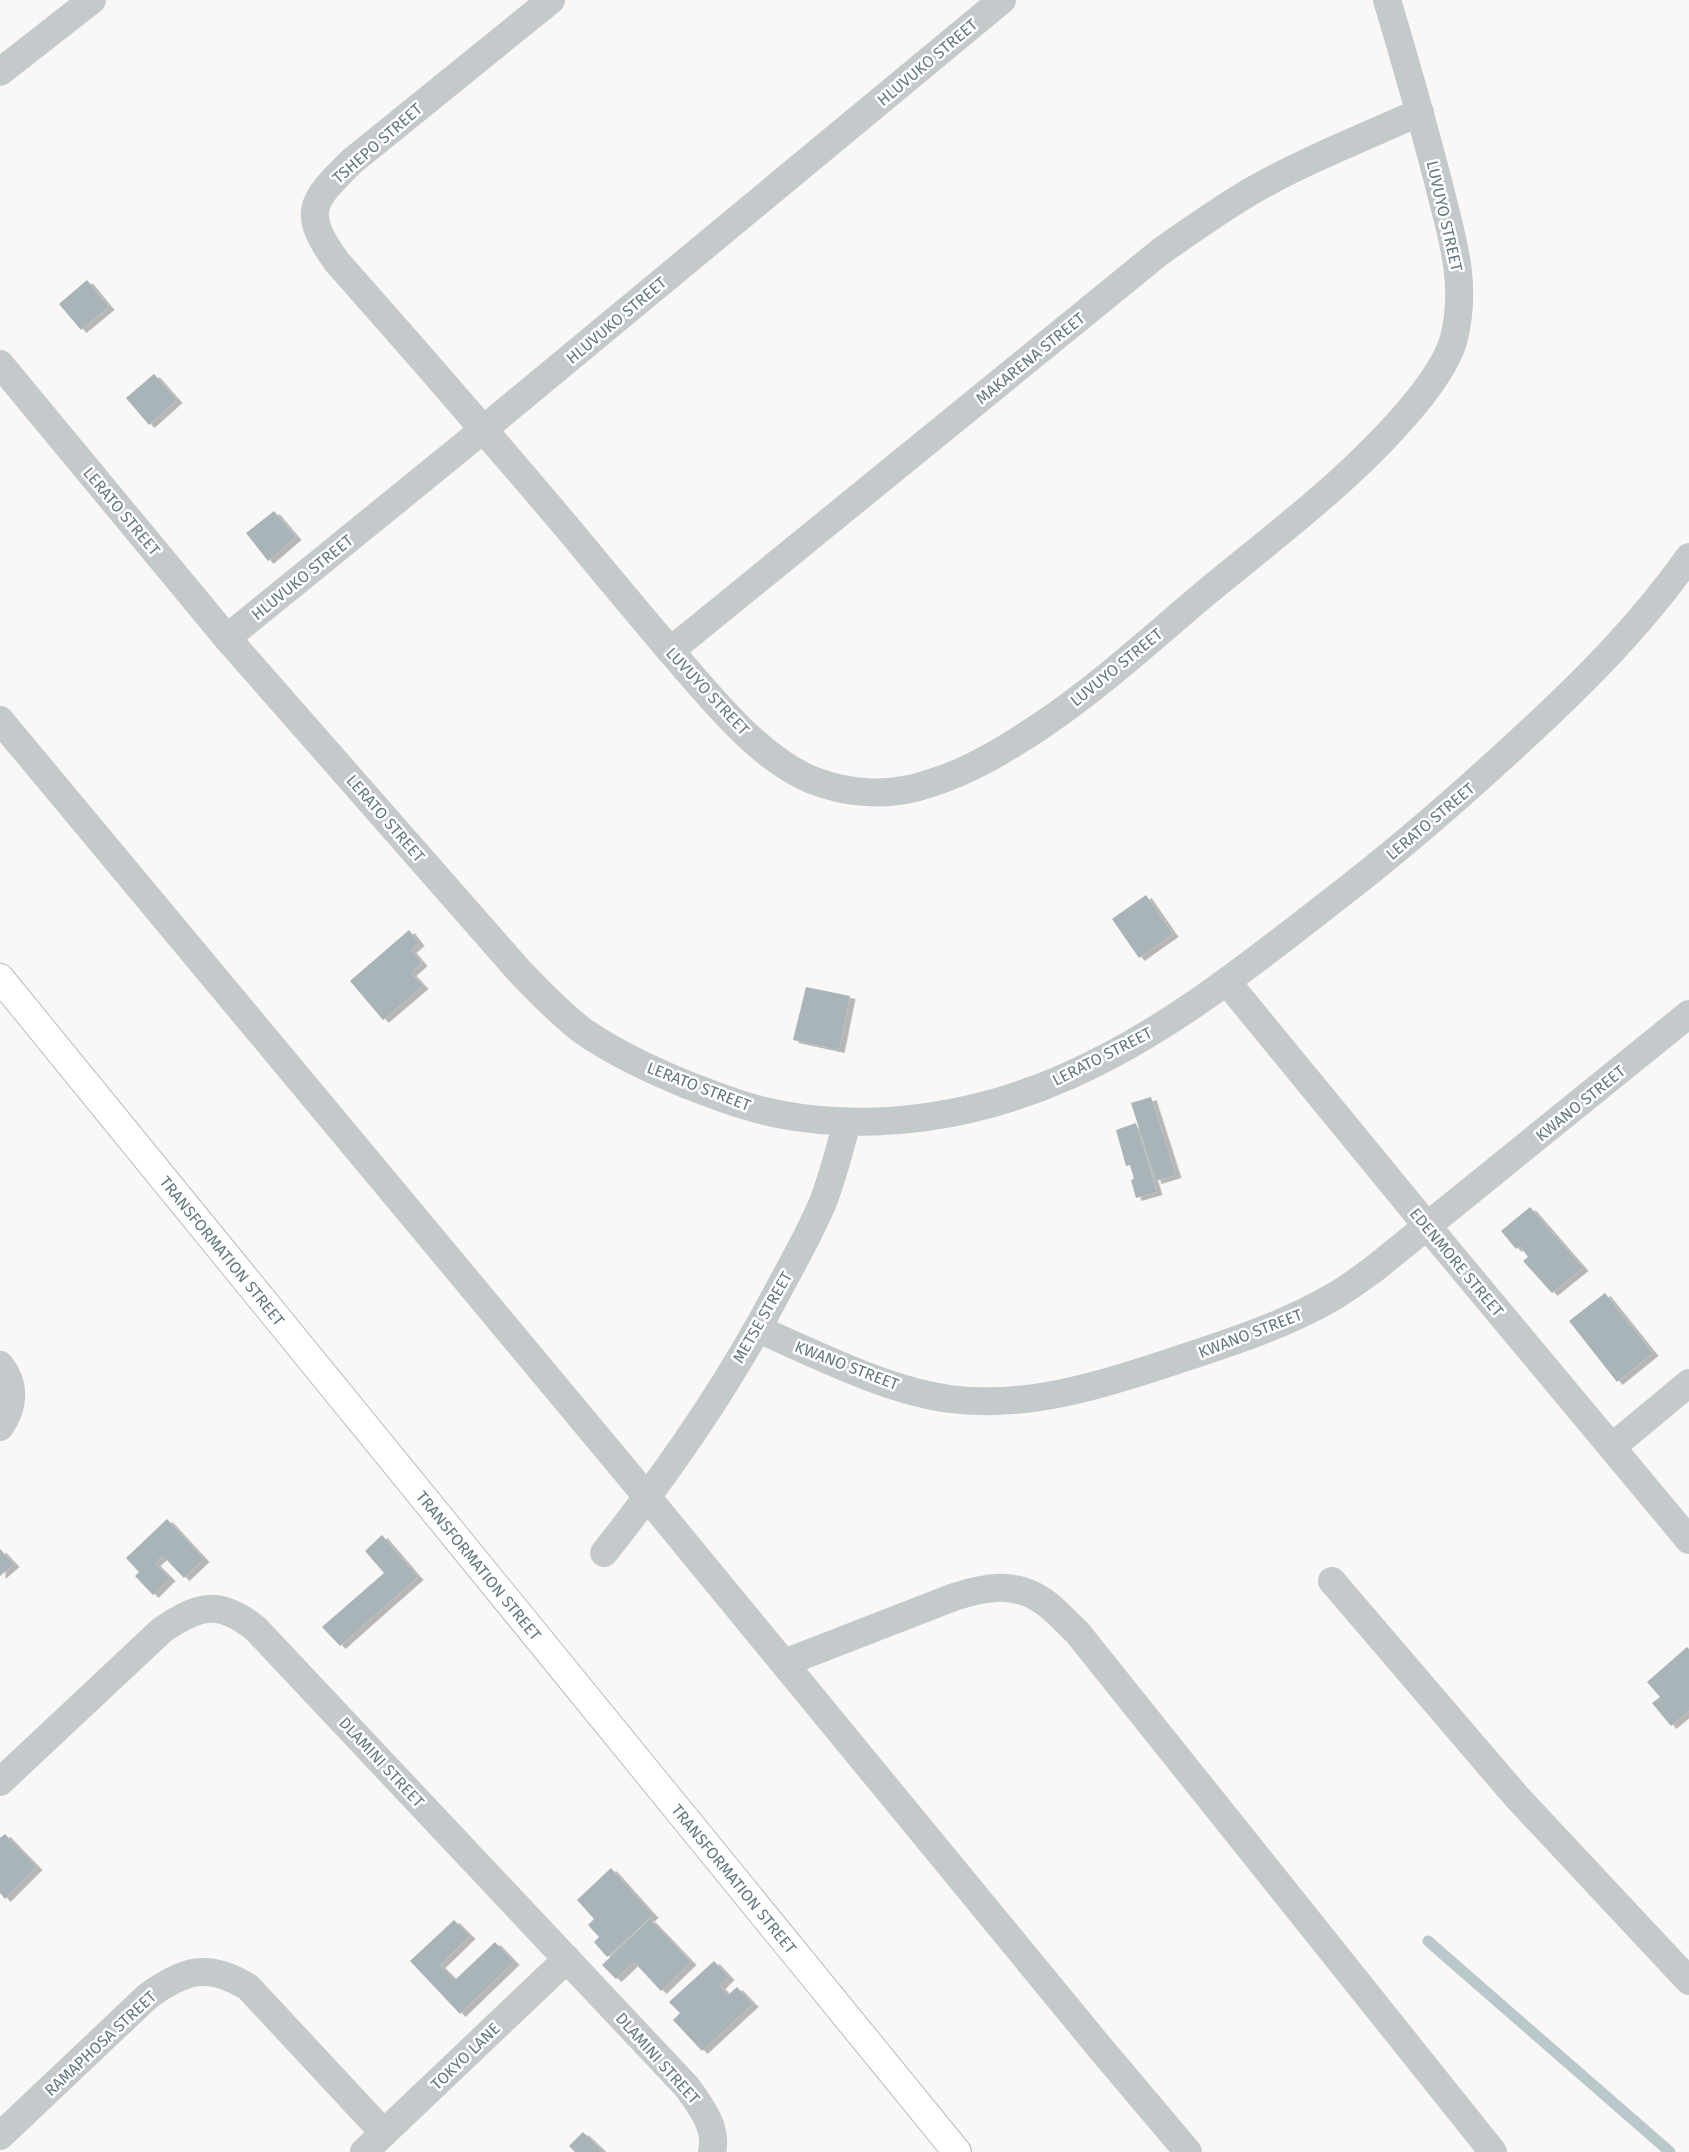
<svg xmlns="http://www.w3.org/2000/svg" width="1689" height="2152" font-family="'Fira Sans',sans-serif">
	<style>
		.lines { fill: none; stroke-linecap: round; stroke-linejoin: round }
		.stream { stroke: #b9c8ca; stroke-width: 11 }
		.building { fill: #a8b4b8; filter: url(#shadow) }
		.secondary-casing { stroke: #b6bdc0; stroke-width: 30 }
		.street { stroke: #c4c9cc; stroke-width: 28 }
		.secondary { stroke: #fff; stroke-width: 28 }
		.labels { text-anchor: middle; stroke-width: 5; stroke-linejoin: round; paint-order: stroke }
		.street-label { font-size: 16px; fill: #637982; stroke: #fff }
	</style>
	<defs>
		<filter id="shadow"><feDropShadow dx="5.5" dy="3" stdDeviation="0" flood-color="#0004"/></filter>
	</defs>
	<rect width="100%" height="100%" fill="#f9f8f6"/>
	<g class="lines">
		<path class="stream" d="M1428,1941L1670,2152"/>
	</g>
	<g class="building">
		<path d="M87,280L109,307L81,330L59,304Z"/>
		<path d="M154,374L177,400L149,425L126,398Z"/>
		<path d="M274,511L296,537L268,561L246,533Z"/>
		<path d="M1146,895L1173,934L1139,958L1112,919Z"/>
		<path d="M409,930L419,943L411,950L422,963L411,973L423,986L383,1020L350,981Z"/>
		<path d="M806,987L850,996L839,1050L793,1040Z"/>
		<path d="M1151,1097L1176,1175L1156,1181L1131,1103Z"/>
		<path d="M1136,1123L1157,1192L1136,1198L1131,1180L1134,1179L1130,1165L1126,1166L1116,1130Z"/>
		<path d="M1530,1207L1583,1268L1552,1293L1523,1261L1528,1257L1520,1246L1516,1249L1501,1231Z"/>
		<path d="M1605,1293L1653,1353L1617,1382L1569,1321Z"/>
		<path d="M167,1519L204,1559L184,1578L163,1556L155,1563L170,1578L153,1595L135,1576L139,1572L126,1558Z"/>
		<path d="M382,1535L418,1577L340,1646L322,1627L384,1573L365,1551Z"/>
		<path d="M0,1549L14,1564L0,1576Z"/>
		<path d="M1687,1647L1689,1649V1711L1671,1726L1652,1703L1660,1697L1647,1682Z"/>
		<path d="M5,1834L37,1867L5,1899L0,1893V1838Z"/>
		<path d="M611,1868L653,1915L607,1957L594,1942L599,1937L588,1925L594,1919L577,1900Z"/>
		<path d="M650,1919L691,1962L661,1991L634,1962L616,1979L602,1965Z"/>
		<path d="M454,1920L470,1936L440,1965L455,1980L495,1942L514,1962L460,2014L410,1961Z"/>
		<path d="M714,1961L729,1977L720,1986L728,1995L737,1987L753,2004L702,2051L673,2020L680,2013L669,2002Z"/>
		<path d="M583,2132L604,2152H575L569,2146Z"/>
	</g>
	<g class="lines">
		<g class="secondary-casing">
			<g id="secondary">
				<path id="s1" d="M0,978L957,2152"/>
			</g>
		</g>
		<g class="street">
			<path d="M551,0L351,162C311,202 301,212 337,262C416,351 494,441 571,532C609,578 647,624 686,669C720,708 763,760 812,780C850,795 892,797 931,783C970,771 1006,749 1039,727C1099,687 1153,637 1208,591C1282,530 1362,471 1422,395C1435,378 1449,358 1454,338C1468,281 1451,235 1438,181C1422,120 1405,60 1387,0"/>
			<path d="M0,72L92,0"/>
			<path d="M0,364L227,638L521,973C541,993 560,1014 583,1031C616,1054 653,1071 690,1086C719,1097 747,1108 778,1114C876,1133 978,1116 1068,1076C1172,1030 1261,956 1350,887C1410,840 1466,791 1522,739C1583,683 1641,625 1689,557"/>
			<path d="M227,638L484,429L1002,0"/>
			<path d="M670,651L1160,252C1191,230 1222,208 1255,189C1308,159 1365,137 1420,112"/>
			<path d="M0,720L648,1498L1101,2049L1188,2152"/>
			<path d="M1227,982L1428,1227L1689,1540"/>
			<path d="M758,1329C818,1355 885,1390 950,1399C1024,1409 1099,1386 1168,1363C1225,1344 1281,1327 1333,1297C1347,1289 1360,1279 1374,1269L1689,1014"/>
			<path d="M0,1365C16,1385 14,1407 0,1427"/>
			<path d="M1612,1447L1689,1383"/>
			<path d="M604,1553C670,1470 731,1381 780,1287C795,1259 811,1231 823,1202C833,1176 840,1149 847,1122"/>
			<path d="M1332,1581L1516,1796L1689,1981"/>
			<path d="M784,1663L954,1597C985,1587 1014,1581 1043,1601C1055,1609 1066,1622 1077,1632L1493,2152"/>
			<path d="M0,1782L162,1630C199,1605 219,1599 256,1629L687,2087C700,2105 718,2128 712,2152"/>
			<path d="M0,2136L148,1996C184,1970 208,1962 248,1987L384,2133"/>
			<path d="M364,2152L567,1959"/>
		</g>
		<use href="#secondary" class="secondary"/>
	</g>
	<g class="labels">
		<g class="street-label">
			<text transform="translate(927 62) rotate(-40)" y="6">HLUVUKO STREET</text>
			<text transform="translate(377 143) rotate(-41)" y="6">TSHEPO STREET</text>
			<text transform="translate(1445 216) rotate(77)" y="6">LUVUYO STREET</text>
			<text transform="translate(616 320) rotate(-40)" y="6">HLUVUKO STREET</text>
			<text transform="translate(1030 358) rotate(-39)" y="6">MAKARENA STREET</text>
			<text transform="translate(122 511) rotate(50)" y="6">LERATO STREET</text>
			<text transform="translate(302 577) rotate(-39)" y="6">HLUVUKO STREET</text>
			<text transform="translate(1116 667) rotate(-39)" y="6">LUVUYO STREET</text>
			<text transform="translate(708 691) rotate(47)" y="6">LUVUYO STREET</text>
			<text transform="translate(386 818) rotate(49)" y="6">LERATO STREET</text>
			<text transform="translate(1430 821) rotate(-40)" y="6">LERATO STREET</text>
			<text transform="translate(1102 1056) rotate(-27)" y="6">LERATO STREET</text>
			<text transform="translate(699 1086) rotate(21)" y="6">LERATO STREET</text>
			<text transform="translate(1580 1103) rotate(-39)" y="6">KWANO STREET</text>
			<text dy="6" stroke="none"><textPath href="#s1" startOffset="352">TRANSFORMATION STREET</textPath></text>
			<text transform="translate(1457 1262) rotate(50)" y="6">EDENMORE STREET</text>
			<text transform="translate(762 1317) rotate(-60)" y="6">METSE STREET</text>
			<text transform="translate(1250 1333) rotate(-21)" y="6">KWANO STREET</text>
			<text transform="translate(847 1365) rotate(21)" y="6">KWANO STREET</text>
			<text dy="6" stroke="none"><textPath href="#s1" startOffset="758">TRANSFORMATION STREET</textPath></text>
			<text transform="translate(382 1762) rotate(47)" y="6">DLAMINI STREET</text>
			<text dy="6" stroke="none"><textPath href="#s1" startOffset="1162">TRANSFORMATION STREET</textPath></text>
			<text transform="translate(100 2043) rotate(-43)" y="6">RAMAPHOSA STREET</text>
			<text transform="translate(465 2056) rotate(-44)" y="6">TOKYO LANE</text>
			<text transform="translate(658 2058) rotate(48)" y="6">DLAMINI STREET</text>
		</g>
	</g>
</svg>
